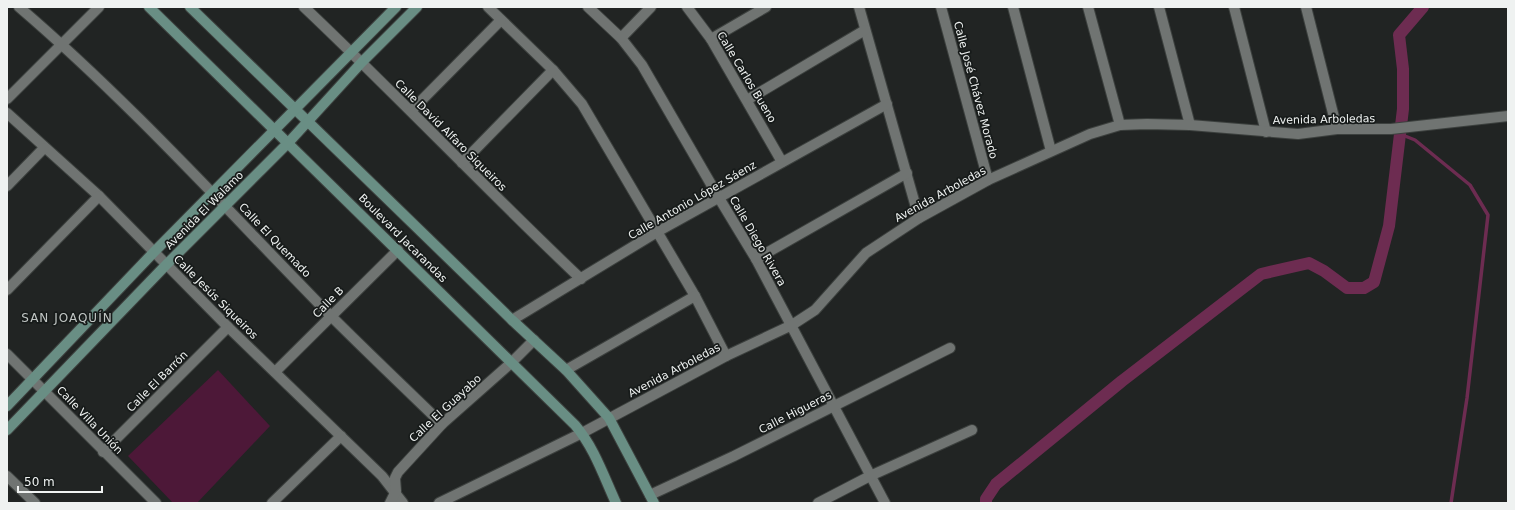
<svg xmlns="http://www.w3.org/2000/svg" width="1515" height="510" font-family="'DejaVu Sans',sans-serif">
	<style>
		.green { fill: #4d1838 }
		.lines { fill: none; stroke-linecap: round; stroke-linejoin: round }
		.stream { stroke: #6d2c51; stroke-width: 3.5 }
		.canal { stroke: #6d2c51; stroke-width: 12 }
		.street-casing { stroke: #3c403e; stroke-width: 12 }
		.secondary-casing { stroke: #3c403e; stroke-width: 12 }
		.street { stroke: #707472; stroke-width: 10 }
		.secondary { stroke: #698e84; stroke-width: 10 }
		.labels { text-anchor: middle; stroke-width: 3.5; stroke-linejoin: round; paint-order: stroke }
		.street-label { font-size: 11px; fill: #eff2f1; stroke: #171b1a }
		.neighbourhood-label { font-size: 12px; letter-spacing: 1px; fill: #c1c6c4; stroke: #171b1a }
	</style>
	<rect width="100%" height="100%" fill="#212423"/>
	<path class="green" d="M218,370L270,426L197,503H173L128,456Z"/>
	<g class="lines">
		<path class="stream" d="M1400,134L1415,140L1470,185L1488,215L1467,398L1451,503"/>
		<path class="canal" d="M986,503V499L996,484L1122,381L1261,274L1309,263L1324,271L1347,288H1364L1374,282L1389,226L1403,109V69L1399,35L1423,7"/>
		<g class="street-casing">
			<g id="street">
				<path d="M19,7C130,102 228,211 330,315C367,352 405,388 442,424"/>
				<path d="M304,7C398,96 487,190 581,279"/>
				<path d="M488,7L553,70L582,104L695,296L726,356"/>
				<path d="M588,7L621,38L642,65L719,198L756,259L885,503"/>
				<path d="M687,7L711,39L782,162"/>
				<path d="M859,7L919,218"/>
				<path d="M941,7L988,180"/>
				<path d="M1013,7L1051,151"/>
				<path d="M1088,7L1120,125"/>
				<path d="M1159,7L1190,125"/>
				<path d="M1234,7L1266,132"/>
				<path d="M1306,7L1337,129"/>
				<path d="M621,38L651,7"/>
				<path d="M711,39L766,7"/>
				<path d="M7,99L99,7"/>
				<path d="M747,100L865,30"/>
				<path d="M411,111L501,20"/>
				<path d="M7,113L99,196L228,327L382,476L403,503"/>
				<path d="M462,163L553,70"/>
				<path d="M7,186L44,148"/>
				<path d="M756,259L907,173"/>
				<path d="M7,290L99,196"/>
				<path d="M512,320L657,232L887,104"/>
				<path d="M7,354L156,503"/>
				<path d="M566,370L695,296"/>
				<path d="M275,372L398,250"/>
				<path d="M103,452L228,327"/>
				<path d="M7,476L35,503"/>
				<path d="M650,495L734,456L950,348"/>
				<path d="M272,503L341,436"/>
				<path d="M390,503L396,491L395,478L398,472L442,424L511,363L534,340"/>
				<path d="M439,503L582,433L726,356L792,325L815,310L866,253L919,218L988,180L1090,134L1120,125L1147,124L1190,125L1298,134L1337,129H1391L1508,116"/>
				<path d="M818,503L870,476L972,430"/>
			</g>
		</g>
		<g class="secondary-casing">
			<g id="secondary">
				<path d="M149,7L575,425C594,447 604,477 616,503"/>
				<path d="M190,7L512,320L566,370L609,418L654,503"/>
				<path d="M7,406L154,252L396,7"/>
				<path d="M7,430L166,265L289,142L362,62L417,7"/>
			</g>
		</g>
		<use href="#street" class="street"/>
		<use href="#secondary" class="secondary"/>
	</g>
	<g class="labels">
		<g class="street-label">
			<text transform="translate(747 77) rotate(59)" y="4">Calle Carlos Bueno</text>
			<text transform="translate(976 90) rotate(75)" y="4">Calle José Chávez Morado</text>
			<text transform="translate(1324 119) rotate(-1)" y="4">Avenida Arboledas</text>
			<text transform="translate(451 135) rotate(45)" y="4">Calle David Alfaro Siqueiros</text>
			<text transform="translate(940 194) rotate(-29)" y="4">Avenida Arboledas</text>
			<text transform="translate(692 200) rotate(-30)" y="4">Calle Antonio López Sáenz</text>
			<text transform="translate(204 210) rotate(-45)" y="4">Avenida El Walamo</text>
			<text transform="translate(403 238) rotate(45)" y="4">Boulevard Jacarandas</text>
			<text transform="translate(275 240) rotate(46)" y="4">Calle El Quemado</text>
			<text transform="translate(758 241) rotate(60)" y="4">Calle Diego Rivera</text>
			<text transform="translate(216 297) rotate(45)" y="4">Calle Jesús Siqueiros</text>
			<text transform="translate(328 302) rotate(-45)" y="4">Calle B</text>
			<text transform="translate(674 370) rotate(-28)" y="4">Avenida Arboledas</text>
			<text transform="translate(157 381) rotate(-45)" y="4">Calle El Barrón</text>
			<text transform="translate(445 408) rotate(-43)" y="4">Calle El Guayabo</text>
			<text transform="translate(795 412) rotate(-27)" y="4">Calle Higueras</text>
			<text transform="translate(90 420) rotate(46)" y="4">Calle Villa Unión</text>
		</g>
		<g class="neighbourhood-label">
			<text x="67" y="322">SAN JOAQUÍN</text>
		</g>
	</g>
	<rect width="1515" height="510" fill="none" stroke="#eff2f1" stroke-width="16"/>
	<path d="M18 486v6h84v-6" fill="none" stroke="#eff2f1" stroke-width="2"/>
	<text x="24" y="486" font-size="12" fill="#eff2f1" stroke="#171b1a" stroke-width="3" paint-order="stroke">50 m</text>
</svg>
